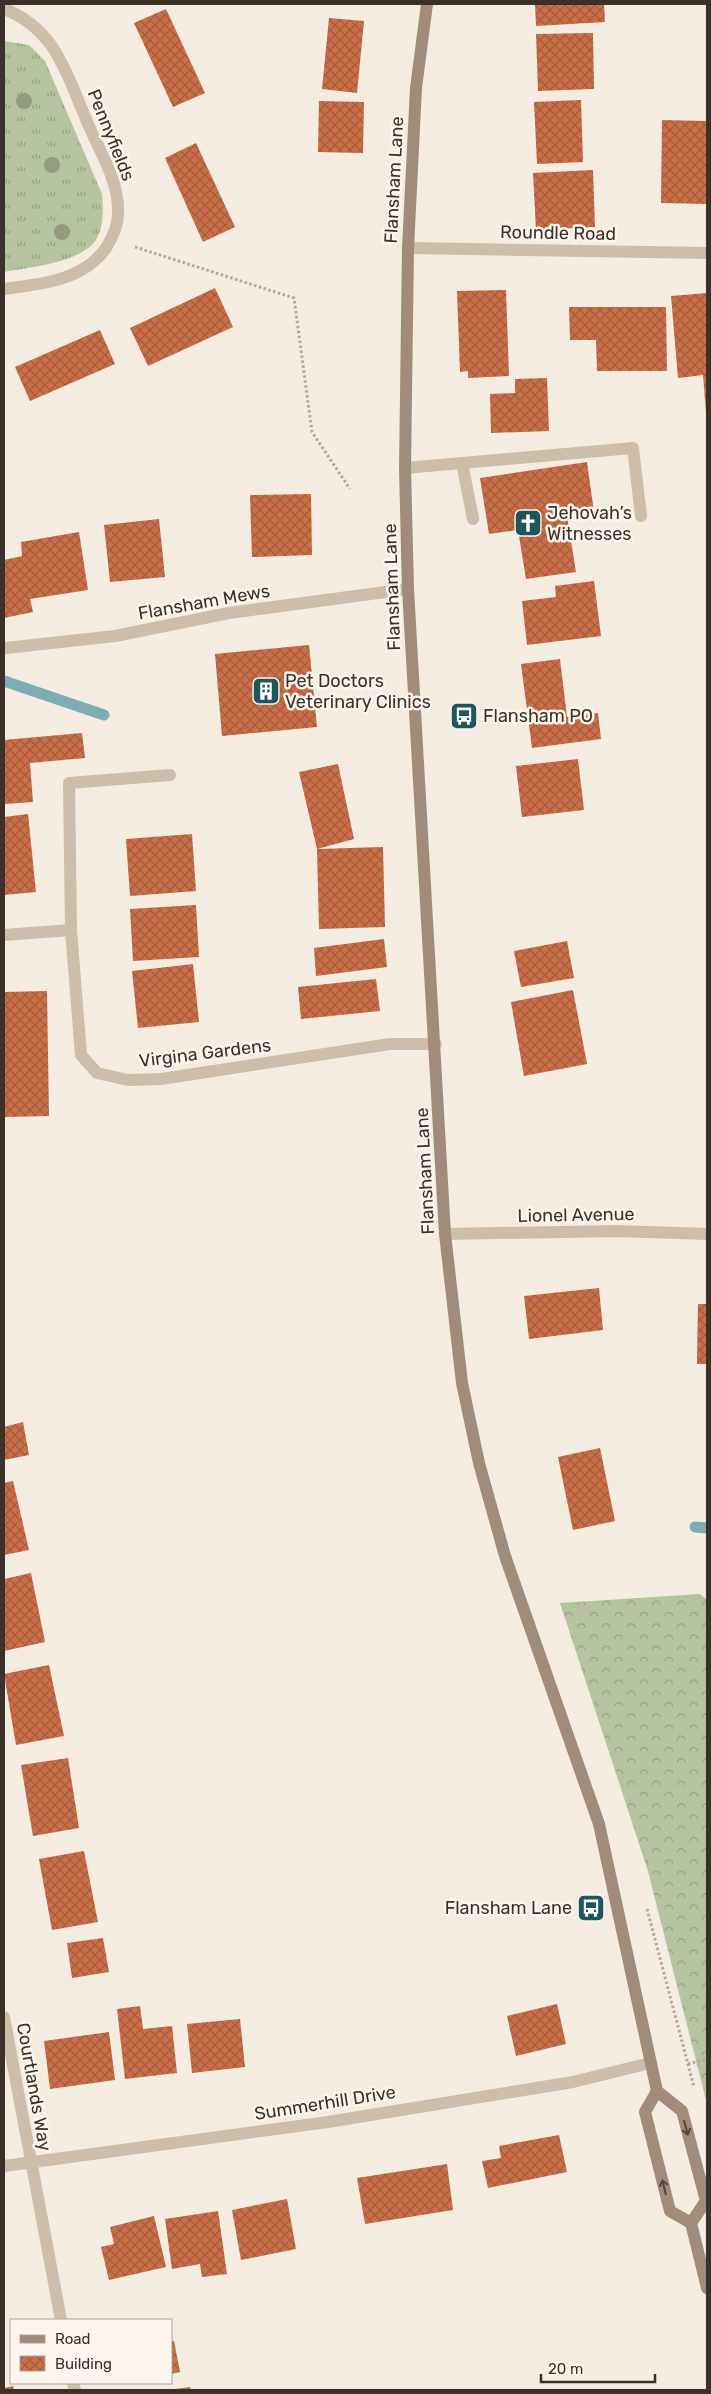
<svg xmlns="http://www.w3.org/2000/svg" width="711" height="2394" font-family="Rubik,sans-serif">
	<style>
		.grass { fill: url(#grass-tufts) }
		.forest { fill: url(#forest-crowns) }
		.lines { fill: none; stroke-linecap: round; stroke-linejoin: round }
		.stream { stroke: #7dadb2; stroke-width: 11 }
		.building { fill: url(#building-cross-hatch) }
		.path { stroke: #b9a795; stroke-width: 3; stroke-dasharray: 2.5 2.5; stroke-linecap: butt }
		.service { stroke: #cdbdab; stroke-width: 12 }
		.minor { stroke: #cdbdab; stroke-width: 12 }
		.secondary { stroke: #a18c7c; stroke-width: 12 }
		.tree { fill: #959c7e }
		.oneway { stroke: #54473e }
		.labels { text-anchor: middle; stroke-width: 5; stroke-linejoin: round; paint-order: stroke }
		.street-label { font-size: 18px; fill: #3b302a; stroke: #fbf5ed }
		.poi-label { font-size: 18px; fill: #3b302a; stroke: #fbf5ed; text-anchor: start }
	</style>
	<defs>
		<pattern id="grass-tufts" width="24" height="20" patternUnits="userSpaceOnUse" patternTransform="scale(1.25)"><rect width="24" height="20" fill="#b5c49f"/><path d="M3 7l-1-3M5 7V3M7 7l1-3M15 17l-1-3M17 17v-4M19 17l1-3" fill="none" stroke="#94a082"/></pattern>
		<pattern id="forest-crowns" width="20" height="18" patternUnits="userSpaceOnUse" patternTransform="scale(1.25)"><rect width="20" height="18" fill="#b5c49f"/><path d="M2 6a3 3 0 1 1 6 0M12 15a3 3 0 1 1 6 0" fill="none" stroke="#94a082"/></pattern>
		<pattern id="building-cross-hatch" width="8" height="8" patternUnits="userSpaceOnUse" patternTransform="scale(1.25)"><rect width="8" height="8" fill="#ca6f48"/><path d="M0 0l8 8M0 8l8-8" fill="none" stroke="#a55c3c"/></pattern>
	</defs>
	<rect width="100%" height="100%" fill="#f4ece0"/>
	<path class="grass" d="M4,41L29,45L45,61L102,194C103,208 104,227 96,240C80,263 30,267 4,272Z"/>
	<path class="forest" d="M700,1594L707,1600V2104L648,1871L560,1603Z"/>
	<g class="lines">
		<g class="stream">
			<path d="M4,681L104,715"/>
			<path d="M695,1527L707,1528"/>
		</g>
	</g>
	<g class="building">
		<path d="M535,4H604L605,22L536,26Z"/>
		<path d="M166,9L205,93L173,107L134,23Z"/>
		<path d="M329,18L364,21L357,93L322,89Z"/>
		<path d="M593,33L594,89L538,91L536,34Z"/>
		<path d="M581,100L583,162L537,164L534,102Z"/>
		<path d="M319,101L364,102L363,153L318,152Z"/>
		<path d="M662,120L707,121V204L661,203Z"/>
		<path d="M196,143L235,227L203,242L165,158Z"/>
		<path d="M593,170L595,227L536,230L533,173Z"/>
		<path d="M215,288L233,327L148,366L130,328Z"/>
		<path d="M506,290L509,376L468,378V371L460,372L457,291Z"/>
		<path d="M707,293V413H706L703,375L678,378L671,296Z"/>
		<path d="M569,307H666L667,371H597L596,340H570Z"/>
		<path d="M100,330L115,364L30,401L15,367Z"/>
		<path d="M547,378L549,431L491,433L490,394L515,393V379Z"/>
		<path d="M587,462L594,512L567,516L576,572L526,579L518,530L489,534L480,478Z"/>
		<path d="M311,494L312,555L252,557L250,495Z"/>
		<path d="M159,519L165,577L110,582L104,525Z"/>
		<path d="M79,532L88,590L30,599L33,612L4,618V560L22,556L21,542Z"/>
		<path d="M594,581L601,636L527,645L522,601L556,597L555,586Z"/>
		<path d="M309,645L317,727L222,736L215,654Z"/>
		<path d="M560,659L567,717L598,713L601,739L532,748L521,664Z"/>
		<path d="M82,733L85,758L30,763L33,802L4,804V740Z"/>
		<path d="M578,759L584,810L522,817L516,766Z"/>
		<path d="M338,764L354,839L317,849L299,772Z"/>
		<path d="M28,814L36,892L4,895V817Z"/>
		<path d="M192,834L196,891L130,896L126,839Z"/>
		<path d="M383,847L385,927L319,929L317,849Z"/>
		<path d="M196,905L199,957L133,961L130,909Z"/>
		<path d="M384,939L387,967L316,976L314,948Z"/>
		<path d="M567,941L574,978L521,987L514,951Z"/>
		<path d="M193,964L199,1022L138,1028L132,971Z"/>
		<path d="M376,979L380,1011L301,1019L298,987Z"/>
		<path d="M573,990L587,1064L524,1076L511,1002Z"/>
		<path d="M47,991L49,1116L4,1117V992Z"/>
		<path d="M599,1288L603,1330L529,1339L524,1296Z"/>
		<path d="M698,1304H707V1364H697Z"/>
		<path d="M23,1422L29,1455L4,1460V1427Z"/>
		<path d="M600,1448L615,1521L573,1530L558,1457Z"/>
		<path d="M13,1481L29,1550L4,1555V1483Z"/>
		<path d="M31,1573L45,1642L4,1651V1579Z"/>
		<path d="M49,1665L64,1736L16,1745L4,1674Z"/>
		<path d="M68,1758L79,1828L33,1836L21,1765Z"/>
		<path d="M84,1851L98,1922L52,1930L39,1859Z"/>
		<path d="M103,1938L109,1972L72,1978L67,1943Z"/>
		<path d="M557,2004L566,2044L516,2056L507,2016Z"/>
		<path d="M140,2006L143,2029L172,2026L177,2073L125,2079L117,2009Z"/>
		<path d="M240,2019L245,2067L192,2073L187,2024Z"/>
		<path d="M109,2032L115,2080L50,2089L44,2041Z"/>
		<path d="M559,2135L567,2172L488,2188L482,2161L501,2158L499,2146Z"/>
		<path d="M447,2164L453,2210L365,2224L357,2178Z"/>
		<path d="M287,2199L296,2249L241,2260L232,2210Z"/>
		<path d="M218,2211L227,2274L202,2277L200,2264L172,2269L165,2219Z"/>
		<path d="M154,2216L166,2267L109,2280L101,2247L114,2244L110,2227Z"/>
		<path d="M171,2341H174L180,2372L171,2374Z"/>
		<path d="M13,2386L14,2390H4V2388Z"/>
		<path d="M190,2387L191,2390H176V2389Z"/>
	</g>
	<g class="lines">
		<g class="path">
			<path d="M135,247L294,298L312,432L350,489"/>
			<path d="M647,1909L694,2087"/>
			<path d="M688,2064L707,2059"/>
		</g>
		<g class="service">
			<path d="M462,463L473,519"/>
			<path d="M405,468L633,448L641,516"/>
		</g>
		<g class="minor">
			<path d="M4,9C23,16 39,29 51,45C67,69 77,98 88,124C99,150 118,180 118,209C119,223 113,237 106,248C83,281 40,284 4,289"/>
			<path d="M408,248L707,253"/>
			<path d="M6,648L115,636L229,613L408,589"/>
			<path d="M170,775L69,783L71,930L81,1055L97,1073L128,1080L161,1079L390,1044H436"/>
			<path d="M4,935L71,930"/>
			<path d="M445,1234L617,1231L707,1234"/>
			<path d="M4,2017L61,2320"/>
			<path d="M4,2166L328,2122L573,2082L650,2063"/>
			<path d="M73,2383L75,2390"/>
		</g>
		<g class="secondary">
			<path d="M427,4L416,88L408,248L405,468L408,589L445,1234L462,1383L479,1463L505,1556L599,1824L657,2091L682,2111L706,2201L691,2223L707,2288"/>
			<path d="M657,2091L645,2112L670,2211L691,2223"/>
		</g>
	</g>
	<g class="tree">
		<circle cx="24" cy="101" r="8"/>
		<circle cx="52" cy="165" r="8"/>
		<circle cx="62" cy="232" r="8"/>
	</g>
	<defs><path id="oneway-shaft" d="M-6 0H5M1.5-3L5.5 0L1.5 3" fill="none" stroke-width="1.6" stroke-linecap="round" stroke-linejoin="round" transform="scale(1.25)"/></defs>
	<g class="oneway">
		<use href="#oneway-shaft" transform="translate(686 2128) rotate(75)"/>
		<use href="#oneway-shaft" transform="translate(664 2187) rotate(-104)"/>
	</g>
	<defs>
		<g id="church-square" transform="scale(1.4375)"><rect x="-9" y="-9" width="18" height="18" rx="4" fill="#1e565e" stroke="#fbf5ed"/><path d="M-1.2-6h2.4v3.5h3.3v2.4h-3.3V6h-2.4V-.1h-3.3v-2.4h3.3Z" fill="#fff"/></g>
		<g id="building-square" transform="scale(1.4375)"><rect x="-9" y="-9" width="18" height="18" rx="4" fill="#1e565e" stroke="#fbf5ed"/><path d="M-4-6H4V6H1V3H-1V6H-4ZM-2.5-4.3h1.7v1.8h-1.7ZM.8-4.3h1.7v1.8H.8ZM-2.5-1h1.7V.8h-1.7ZM.8-1h1.7V.8H.8Z" fill="#fff"/></g>
		<g id="bus-square" transform="scale(1.4375)"><rect x="-9" y="-9" width="18" height="18" rx="4" fill="#1e565e" stroke="#fbf5ed"/><path d="M-5-6H5V4H4V6H2V4H-2V6H-4V4H-5ZM-3.5-4V0h7V-4ZM-3.5 1.2v1.5H-2V1.2ZM2 1.2v1.5H3.5V1.2Z" fill="#fff"/></g>
	</defs>
	<g fill-rule="evenodd">
		<use href="#church-square" x="528" y="523"/>
		<use href="#building-square" x="266" y="691"/>
		<use href="#bus-square" x="464" y="716"/>
		<use href="#bus-square" x="591" y="1908"/>
	</g>
	<g class="labels">
		<g class="street-label">
			<text transform="translate(111 135) rotate(68)" y="6">Pennyfields</text>
			<text transform="translate(394 180) rotate(-87)" y="6">Flansham Lane</text>
			<text transform="translate(558 233) rotate(1)" y="6">Roundle Road</text>
			<text transform="translate(392 587) rotate(-92)" y="6">Flansham Lane</text>
			<text transform="translate(204 602) rotate(-10)" y="6">Flansham Mews</text>
			<text transform="translate(205 1053) rotate(-7)" y="6">Virgina Gardens</text>
			<text transform="translate(425 1171) rotate(-93)" y="6">Flansham Lane</text>
			<text transform="translate(576 1215) rotate(-1)" y="6">Lionel Avenue</text>
			<text transform="translate(34 2087) rotate(80)" y="6">Courtlands Way</text>
			<text transform="translate(325 2103) rotate(-9)" y="6">Summerhill Drive</text>
		</g>
		<g class="poi-label">
			<text x="547" y="519">Jehovah’s<tspan x="547" dy="21">Witnesses</tspan></text>
			<text x="285" y="687">Pet Doctors<tspan x="285" dy="21">Veterinary Clinics</tspan></text>
			<text x="483" y="722">Flansham PO</text>
			<text x="572" y="1914" text-anchor="end">Flansham Lane</text>
		</g>
	</g>
	<rect width="711" height="2394" fill="none" stroke="#3b302a" stroke-width="10"/>
	<rect x="10" y="2319" width="162" height="65" fill="#fbf5ed" stroke="#aea69f"/>
	<rect x="20" y="2335" width="25" height="8" fill="#a18c7c" stroke="#aea69f"/>
	<text x="55" y="2344" font-size="15" fill="#3b302a">Road</text>
	<rect x="20" y="2356" width="25" height="15" fill="url(#building-cross-hatch)" stroke="#aea69f"/>
	<text x="55" y="2369" font-size="15" fill="#3b302a">Building</text>
	<path d="M541 2374v8h114v-8" fill="none" stroke="#3b302a" stroke-width="2.5"/>
	<text x="548" y="2374" font-size="15" fill="#3b302a" stroke="#fbf5ed" stroke-width="4" paint-order="stroke">20 m</text>
</svg>
